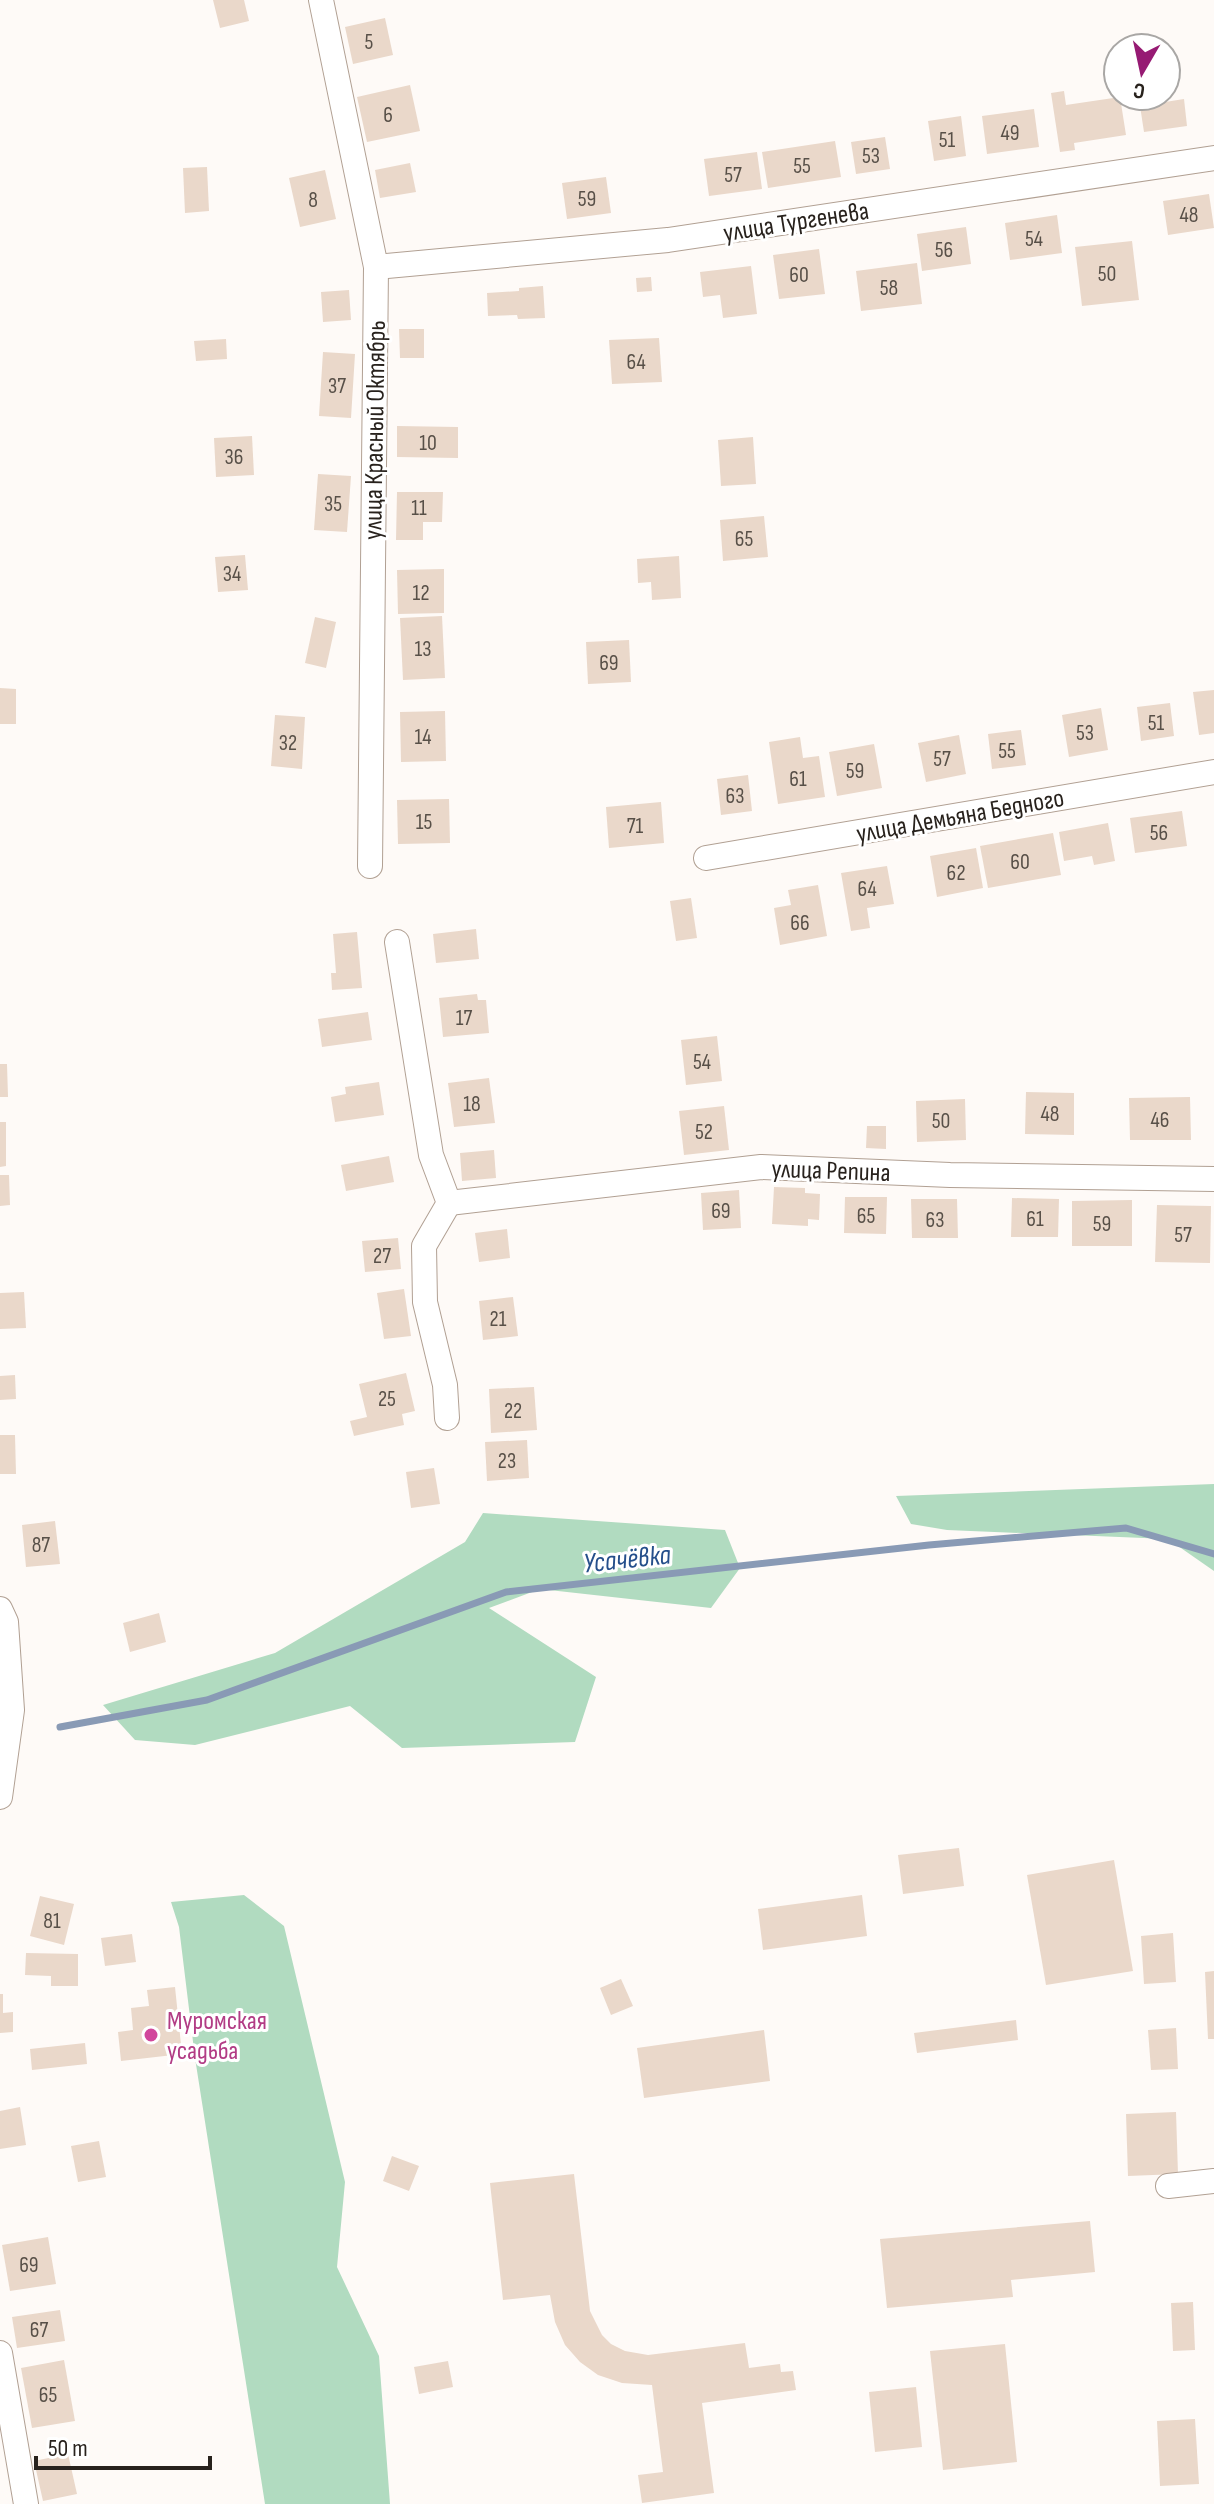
<svg xmlns="http://www.w3.org/2000/svg" width="1214" height="2504" font-family="'Sofia Sans Condensed',sans-serif">
	<style>
		.green { fill: #b1dbc0 }
		.lines { fill: none; stroke-linecap: round; stroke-linejoin: round }
		.stream { stroke: #899ab5; stroke-width: 7 }
		.building { fill: #ead8ca }
		.minor-casing { stroke: #b1a093; stroke-width: 26 }
		.minor { stroke: #fff; stroke-width: 24 }
		.hotel-dot { fill: #d1479c; stroke: #fff; stroke-width: 3 }
		.labels { text-anchor: middle; stroke-width: 6; stroke-linejoin: round; paint-order: stroke }
		.number-label { font-size: 22px; fill: #585048 }
		.street-label { font-size: 26px; fill: #28221d; stroke: #fff }
		.hotel-label { font-size: 26px; fill: #b23c85; stroke: #fff; text-anchor: start }
		.water-label { font-size: 28px; font-style: italic; fill: #254f8b; stroke: #fff }
	</style>
	<rect width="100%" height="100%" fill="#fefaf7"/>
	<g class="green">
		<path d="M1214,1484V1571L1168,1539L947,1530L911,1524L896,1496Z"/>
		<path d="M483,1513L725,1530L740,1568L711,1608L540,1589L489,1608L596,1677L575,1742L402,1748L350,1706L195,1745L135,1740L103,1705L275,1653L465,1542Z"/>
		<path d="M244,1895L284,1926L345,2182L337,2267L379,2356L390,2504H265L195,2058L179,1927L171,1902Z"/>
	</g>
	<g class="lines">
		<path class="stream" d="M60,1727L207,1700L506,1592L929,1545L1126,1528L1214,1554"/>
	</g>
	<g class="building">
		<path d="M213,0H244L249,21L220,28Z"/>
		<path d="M385,18L393,55L353,64L345,27Z"/>
		<path d="M410,85L420,131L367,142L357,97Z"/>
		<path d="M1064,91L1066,105L1120,97L1126,135L1074,143L1075,150L1060,152L1051,93Z"/>
		<path d="M1184,99L1187,126L1144,132L1140,106Z"/>
		<path d="M1034,109L1039,147L987,154L982,116Z"/>
		<path d="M961,116L966,156L934,161L928,121Z"/>
		<path d="M885,137L890,169L856,174L851,142Z"/>
		<path d="M835,141L841,177L768,188L762,152Z"/>
		<path d="M757,152L762,189L709,196L704,159Z"/>
		<path d="M410,163L416,192L380,198L375,170Z"/>
		<path d="M207,167L209,211L185,213L183,168Z"/>
		<path d="M325,170L336,219L300,227L289,178Z"/>
		<path d="M606,177L611,213L567,219L562,183Z"/>
		<path d="M1209,194L1214,228L1168,235L1163,201Z"/>
		<path d="M1057,215L1062,253L1010,260L1005,223Z"/>
		<path d="M966,227L971,264L922,271L917,234Z"/>
		<path d="M1132,241L1139,300L1082,306L1075,247Z"/>
		<path d="M819,249L825,294L779,299L773,255Z"/>
		<path d="M917,263L922,304L861,311L856,271Z"/>
		<path d="M751,266L757,314L723,318L720,295L703,297L700,272Z"/>
		<path d="M651,277L652,291L637,292L636,278Z"/>
		<path d="M543,286L545,318L518,319L517,315L488,316L487,293L519,291V288Z"/>
		<path d="M349,290L351,320L323,322L321,292Z"/>
		<path d="M399,329H424V358H400Z"/>
		<path d="M659,338L662,382L612,384L609,340Z"/>
		<path d="M226,339L227,359L196,361L194,341Z"/>
		<path d="M323,352L355,354L351,418L319,416Z"/>
		<path d="M397,426L458,427V458L397,457Z"/>
		<path d="M252,436L254,475L216,477L214,438Z"/>
		<path d="M753,437L756,484L721,486L718,440Z"/>
		<path d="M318,474L351,476L347,532L314,530Z"/>
		<path d="M397,492H443L442,522H423V540H396Z"/>
		<path d="M764,516L768,557L723,561L720,520Z"/>
		<path d="M245,555L248,590L218,592L215,557Z"/>
		<path d="M679,556L681,598L652,600L651,582L638,583L637,559Z"/>
		<path d="M444,569V613L398,614L397,570Z"/>
		<path d="M442,616L445,678L403,680L400,618Z"/>
		<path d="M315,617L336,622L326,668L305,663Z"/>
		<path d="M629,640L631,682L588,684L586,642Z"/>
		<path d="M0,688L16,689V724H0Z"/>
		<path d="M1214,690V733L1199,735L1193,692Z"/>
		<path d="M1170,703L1174,736L1141,741L1137,707Z"/>
		<path d="M1101,708L1108,750L1069,757L1062,715Z"/>
		<path d="M445,711L446,761L401,762L400,712Z"/>
		<path d="M275,715L305,717L302,769L271,766Z"/>
		<path d="M1021,730L1026,765L992,769L988,734Z"/>
		<path d="M959,735L966,774L926,782L918,743Z"/>
		<path d="M800,737L803,758L819,756L825,797L778,804L769,742Z"/>
		<path d="M874,744L882,788L837,796L829,752Z"/>
		<path d="M748,775L752,811L721,815L717,779Z"/>
		<path d="M449,799L450,843L398,844L397,800Z"/>
		<path d="M661,802L664,843L609,848L606,807Z"/>
		<path d="M1182,811L1187,846L1135,853L1130,818Z"/>
		<path d="M1108,823L1115,861L1094,865L1092,856L1064,861L1059,832Z"/>
		<path d="M1053,833L1061,875L988,888L980,846Z"/>
		<path d="M976,848L983,888L937,897L930,856Z"/>
		<path d="M887,866L894,904L867,908L870,928L851,931L841,873Z"/>
		<path d="M818,885L827,936L780,945L774,908L791,905L788,890Z"/>
		<path d="M691,898L697,938L676,941L670,901Z"/>
		<path d="M476,929L479,959L436,963L433,934Z"/>
		<path d="M357,932L362,988L332,990L331,973H336L333,934Z"/>
		<path d="M477,994L478,1000H486L489,1033L443,1037L439,998Z"/>
		<path d="M368,1012L372,1040L322,1047L318,1019Z"/>
		<path d="M717,1036L722,1081L686,1085L681,1040Z"/>
		<path d="M0,1064H7L8,1097H0Z"/>
		<path d="M489,1078L495,1123L454,1127L448,1083Z"/>
		<path d="M379,1082L384,1115L335,1122L331,1097L346,1094L345,1087Z"/>
		<path d="M1026,1092L1074,1093V1135L1025,1134Z"/>
		<path d="M1190,1097L1191,1140H1130L1129,1098Z"/>
		<path d="M965,1099L966,1140L917,1142L916,1101Z"/>
		<path d="M724,1106L729,1150L684,1155L679,1111Z"/>
		<path d="M0,1122H6V1166L0,1167Z"/>
		<path d="M867,1126H886V1149L866,1148Z"/>
		<path d="M494,1150L496,1178L462,1181L460,1153Z"/>
		<path d="M389,1156L394,1182L346,1191L341,1165Z"/>
		<path d="M0,1175H9L10,1205L0,1206Z"/>
		<path d="M774,1187L805,1188V1193L820,1194L819,1220L808,1219V1226L772,1224Z"/>
		<path d="M739,1190L741,1228L703,1230L701,1193Z"/>
		<path d="M845,1197H887L886,1234L844,1233Z"/>
		<path d="M1012,1198L1059,1199L1058,1237H1011Z"/>
		<path d="M911,1199H957L958,1238H912Z"/>
		<path d="M1132,1200V1246H1072V1201Z"/>
		<path d="M1157,1205L1211,1206L1210,1263L1155,1262Z"/>
		<path d="M507,1229L510,1258L479,1262L475,1233Z"/>
		<path d="M398,1238L401,1269L365,1272L362,1241Z"/>
		<path d="M404,1289L411,1336L384,1339L377,1293Z"/>
		<path d="M24,1292L26,1328L0,1329V1293Z"/>
		<path d="M513,1297L518,1336L483,1340L479,1301Z"/>
		<path d="M406,1373L415,1411L402,1414L404,1425L354,1436L350,1421L367,1417L359,1384Z"/>
		<path d="M15,1375L16,1399L0,1400V1376Z"/>
		<path d="M534,1387L537,1430L491,1433L489,1389Z"/>
		<path d="M0,1435H15L16,1474H0Z"/>
		<path d="M527,1440L529,1478L487,1481L485,1442Z"/>
		<path d="M434,1468L440,1504L411,1508L406,1472Z"/>
		<path d="M55,1521L60,1564L26,1567L22,1525Z"/>
		<path d="M159,1613L166,1642L130,1652L123,1623Z"/>
		<path d="M959,1848L964,1886L903,1894L898,1855Z"/>
		<path d="M1114,1860L1133,1971L1046,1985L1027,1875Z"/>
		<path d="M862,1895L867,1936L763,1950L758,1909Z"/>
		<path d="M40,1896L74,1904L64,1945L30,1936Z"/>
		<path d="M1173,1933L1176,1982L1144,1984L1141,1936Z"/>
		<path d="M132,1934L136,1962L105,1966L101,1938Z"/>
		<path d="M26,1953L78,1954V1986H51V1976L25,1975Z"/>
		<path d="M1214,1971V2039H1208L1205,1972Z"/>
		<path d="M621,1979L633,2006L611,2015L600,1988Z"/>
		<path d="M175,1987L182,2054L121,2061L118,2032L133,2030L131,2008L149,2006L147,1990Z"/>
		<path d="M0,1994H3V2013L13,2012V2032L0,2033Z"/>
		<path d="M1016,2020L1018,2040L917,2053L914,2033Z"/>
		<path d="M1176,2028L1178,2069L1151,2070L1148,2030Z"/>
		<path d="M764,2030L770,2081L644,2098L637,2048Z"/>
		<path d="M85,2043L87,2064L32,2070L30,2049Z"/>
		<path d="M20,2107L26,2145L0,2149V2111Z"/>
		<path d="M1176,2112L1178,2174L1128,2176L1126,2114Z"/>
		<path d="M99,2141L106,2177L78,2182L71,2146Z"/>
		<path d="M392,2156L419,2166L409,2191L383,2181Z"/>
		<path d="M574,2174L590,2311L602,2335L611,2344L625,2351L648,2355L745,2343L749,2368L780,2364L781,2372L793,2371L796,2390L702,2403L714,2493L642,2503L638,2475L663,2472L652,2385L622,2383L598,2375L580,2362L565,2345L555,2322L550,2295L503,2300L490,2183Z"/>
		<path d="M1090,2221L1095,2272L1011,2280L1013,2297L887,2308L880,2239Z"/>
		<path d="M48,2237L56,2284L10,2291L2,2245Z"/>
		<path d="M1193,2302L1195,2350L1173,2351L1171,2303Z"/>
		<path d="M60,2310L65,2341L17,2348L12,2317Z"/>
		<path d="M1005,2344L1017,2462L943,2470L930,2351Z"/>
		<path d="M64,2360L75,2421L32,2428L21,2368Z"/>
		<path d="M448,2361L453,2387L419,2394L414,2367Z"/>
		<path d="M916,2387L922,2447L875,2452L869,2392Z"/>
		<path d="M1195,2419L1199,2484L1160,2486L1157,2421Z"/>
		<path d="M68,2454L77,2494L43,2501L34,2461Z"/>
	</g>
	<g class="lines">
		<g class="minor-casing">
			<g id="minor">
				<path d="M321,0L376,267L370,866"/>
				<path d="M376,267L668,240L1214,158"/>
				<path d="M706,858L1214,772"/>
				<path d="M397,942L431,1155L449,1203L424,1246L425,1302L445,1385L447,1418"/>
				<path d="M449,1203L761,1167L950,1175L1214,1179"/>
				<path d="M0,1609L6,1622L12,1710L0,1797"/>
				<path d="M1168,2186L1214,2181"/>
				<path d="M0,2353L26,2504"/>
			</g>
		</g>
		<use href="#minor" class="minor"/>
	</g>
	<circle class="hotel-dot" cx="151" cy="2035" r="8"/>
	<g class="labels">
		<g class="number-label">
			<text x="369" y="49">5</text>
			<text x="388" y="122">6</text>
			<text x="1010" y="140">49</text>
			<text x="947" y="147">51</text>
			<text x="871" y="163">53</text>
			<text x="802" y="173">55</text>
			<text x="733" y="182">57</text>
			<text x="587" y="206">59</text>
			<text x="313" y="207">8</text>
			<text x="1189" y="222">48</text>
			<text x="1034" y="246">54</text>
			<text x="944" y="257">56</text>
			<text x="1107" y="281">50</text>
			<text x="799" y="282">60</text>
			<text x="889" y="295">58</text>
			<text x="636" y="369">64</text>
			<text x="337" y="393">37</text>
			<text x="428" y="450">10</text>
			<text x="234" y="464">36</text>
			<text x="333" y="511">35</text>
			<text x="419" y="515">11</text>
			<text x="744" y="546">65</text>
			<text x="232" y="581">34</text>
			<text x="421" y="600">12</text>
			<text x="423" y="656">13</text>
			<text x="609" y="670">69</text>
			<text x="1156" y="730">51</text>
			<text x="1085" y="740">53</text>
			<text x="423" y="744">14</text>
			<text x="288" y="750">32</text>
			<text x="1007" y="758">55</text>
			<text x="942" y="766">57</text>
			<text x="855" y="778">59</text>
			<text x="798" y="786">61</text>
			<text x="735" y="803">63</text>
			<text x="424" y="829">15</text>
			<text x="635" y="833">71</text>
			<text x="1159" y="840">56</text>
			<text x="1020" y="869">60</text>
			<text x="956" y="880">62</text>
			<text x="867" y="896">64</text>
			<text x="800" y="930">66</text>
			<text x="464" y="1025">17</text>
			<text x="702" y="1069">54</text>
			<text x="472" y="1111">18</text>
			<text x="1050" y="1121">48</text>
			<text x="1160" y="1127">46</text>
			<text x="941" y="1128">50</text>
			<text x="704" y="1139">52</text>
			<text x="721" y="1218">69</text>
			<text x="866" y="1223">65</text>
			<text x="1035" y="1226">61</text>
			<text x="935" y="1227">63</text>
			<text x="1102" y="1231">59</text>
			<text x="1183" y="1242">57</text>
			<text x="382" y="1263">27</text>
			<text x="498" y="1326">21</text>
			<text x="387" y="1406">25</text>
			<text x="513" y="1418">22</text>
			<text x="507" y="1468">23</text>
			<text x="41" y="1552">87</text>
			<text x="52" y="1928">81</text>
			<text x="29" y="2272">69</text>
			<text x="39" y="2337">67</text>
			<text x="48" y="2402">65</text>
		</g>
		<g class="street-label">
			<text transform="translate(796 221) rotate(-9)" y="9">улица Тургенева</text>
			<text transform="translate(374 430) rotate(-89)" y="9">улица Красный Октябрь</text>
			<text transform="translate(960 815) rotate(-10)" y="9">улица Демьяна Бедного</text>
			<text transform="translate(831 1170) rotate(2)" y="9">улица Репина</text>
		</g>
		<g class="hotel-label">
			<text x="167" y="2029">Муромская<tspan x="167" dy="30">усадьба</tspan></text>
		</g>
		<g class="water-label">
			<text transform="translate(627 1558) rotate(-6)" y="10">Усачёвка</text>
		</g>
	</g>
	<g transform="translate(1142 72) rotate(189)"><circle r="38" fill="#ffffff" stroke="#a9a7a5" stroke-width="2"/>
	<path d="M0-6L14 30L0 20L-14 30Z" fill="#961a73"/>
	<text y="-12" font-size="22" font-weight="bold" text-anchor="middle" fill="#28221d">С</text>
	</g>
	<path d="M36 2456v12h174v-12" fill="none" stroke="#28221d" stroke-width="4"/>
	<text x="48" y="2456" font-size="24" fill="#28221d" stroke="#ffffff" stroke-width="6" paint-order="stroke">50 m</text>
</svg>
